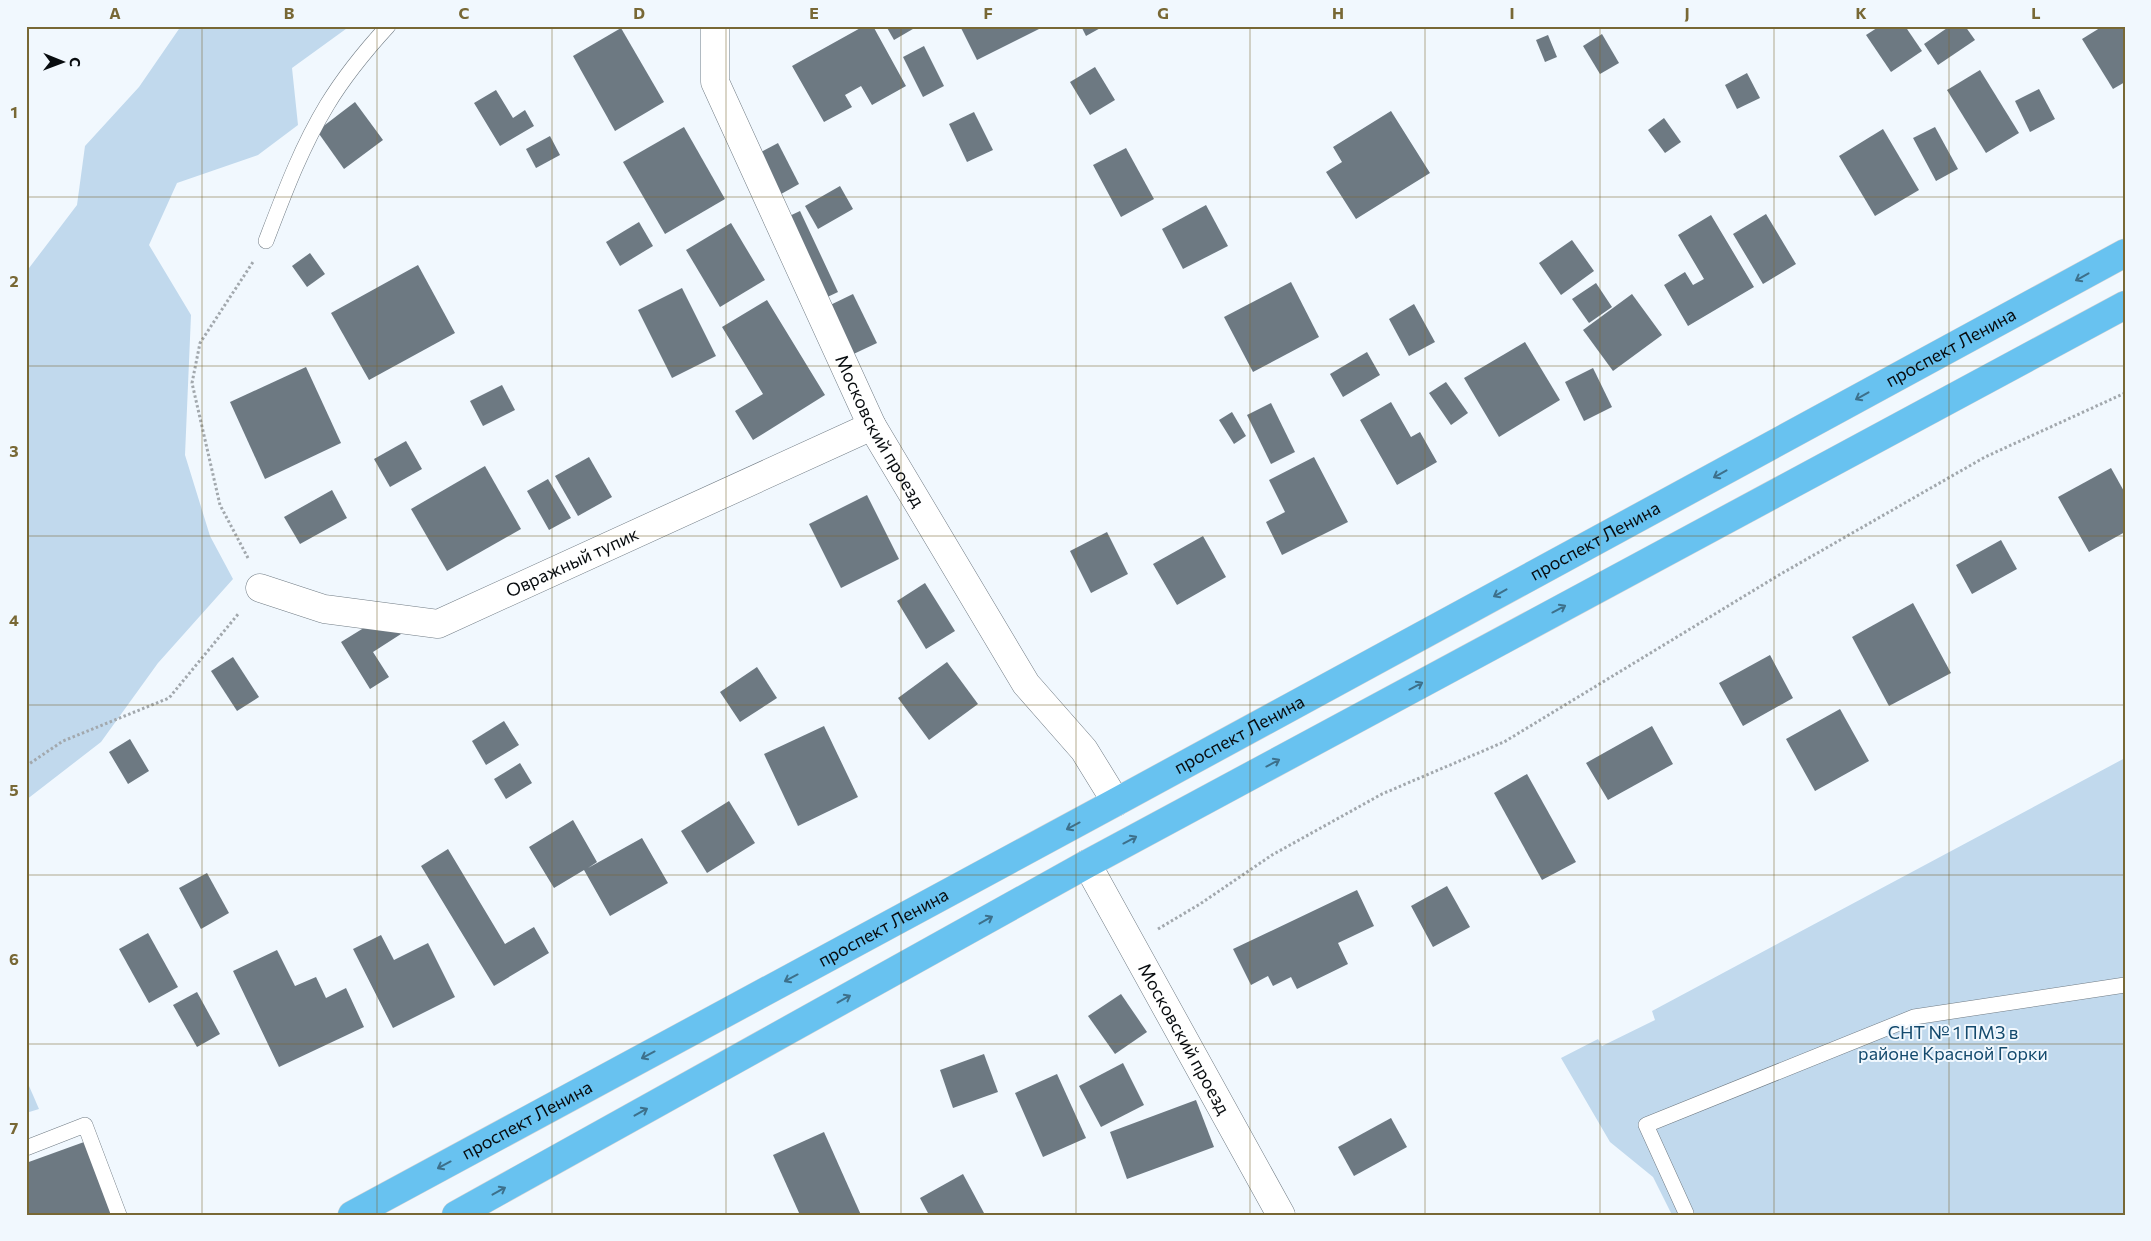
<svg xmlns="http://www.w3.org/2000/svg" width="2151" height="1241" font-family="Commissioner,sans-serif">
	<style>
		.green { fill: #c1d9ed }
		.building { fill: #6d7982 }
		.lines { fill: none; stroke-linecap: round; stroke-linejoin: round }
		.lane-casing { stroke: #717c85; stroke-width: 16 }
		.street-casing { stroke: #717c85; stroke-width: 29 }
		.primary-casing { stroke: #d3d3d4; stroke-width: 29 }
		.path { stroke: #a2a8ad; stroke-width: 3; stroke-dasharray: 2.5 2.5; stroke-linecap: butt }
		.lane { stroke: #fff; stroke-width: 15 }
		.street { stroke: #fff; stroke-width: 28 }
		.primary { stroke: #68c2f0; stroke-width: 28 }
		.oneway { stroke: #3d708b }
		.grid { fill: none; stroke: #786835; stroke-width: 1; stroke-opacity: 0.55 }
		.labels { text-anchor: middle; stroke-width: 4; stroke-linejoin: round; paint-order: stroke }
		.street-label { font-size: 18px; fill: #080c0f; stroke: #f1f8fe }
		.park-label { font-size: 18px; fill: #144a6d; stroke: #f1f8fe }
		.neatline { fill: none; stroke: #786835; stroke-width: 2 }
		.grid-label { font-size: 16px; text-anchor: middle; font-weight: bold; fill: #786835 }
	</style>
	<rect width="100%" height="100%" fill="#f1f8fe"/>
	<g class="green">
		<path d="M181,26H350L292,68L298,125L258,155L177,183L149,245L191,315L185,455L210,536L233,579L158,663L101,742L26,800V272L77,205L85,146L139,87Z"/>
		<path d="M2125,758V1215H1672L1653,1177L1610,1142L1561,1058L1598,1039L1602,1046L1655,1020L1652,1011Z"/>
		<path d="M26,1079L39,1109L26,1113Z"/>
	</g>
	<g class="building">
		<path d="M864,26H873L906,86L872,105L861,86L845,95L852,107L824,122L792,66Z"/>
		<path d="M886,26H918L894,40Z"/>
		<path d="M960,26H1045L977,60Z"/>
		<path d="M1081,26H1104L1086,36Z"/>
		<path d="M1880,26H1905L1922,51L1891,72L1866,35Z"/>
		<path d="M1950,26H1965L1975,40L1938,65L1924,44Z"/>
		<path d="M2103,26H2125V82L2113,89L2082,39Z"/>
		<path d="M621,28L664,102L615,131L573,56Z"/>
		<path d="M1602,34L1619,63L1600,74L1583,46Z"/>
		<path d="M1548,35L1557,57L1545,62L1536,40Z"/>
		<path d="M924,46L944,86L923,97L903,57Z"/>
		<path d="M1095,67L1115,100L1090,115L1070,82Z"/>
		<path d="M1980,70L2019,133L1986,153L1947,90Z"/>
		<path d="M1747,73L1760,98L1737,109L1725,85Z"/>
		<path d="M2039,89L2055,119L2030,132L2015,101Z"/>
		<path d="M496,90L513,118L525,110L534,126L500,146L474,103Z"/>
		<path d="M355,102L383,140L344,169L317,131Z"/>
		<path d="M1391,111L1430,173L1356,219L1326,172L1342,162L1333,147Z"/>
		<path d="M974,112L993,150L967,162L949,124Z"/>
		<path d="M1664,118L1681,142L1665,153L1648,130Z"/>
		<path d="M684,127L725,199L665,234L623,162Z"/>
		<path d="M1935,127L1958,169L1936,181L1913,138Z"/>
		<path d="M1883,129L1919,190L1875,216L1839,156Z"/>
		<path d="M550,136L560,155L536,168L526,149Z"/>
		<path d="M778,143L799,184L774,198L752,157Z"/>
		<path d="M1126,148L1154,199L1121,217L1093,165Z"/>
		<path d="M840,186L853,209L818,229L805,206Z"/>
		<path d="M1206,205L1228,246L1183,269L1162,229Z"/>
		<path d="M800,211L838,292L821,300L783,219Z"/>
		<path d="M1766,214L1796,264L1763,284L1733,234Z"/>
		<path d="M1711,215L1754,287L1688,326L1664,285L1685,272L1693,285L1704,279L1678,235Z"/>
		<path d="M639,222L653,246L620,266L606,242Z"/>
		<path d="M731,223L765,280L720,307L686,250Z"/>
		<path d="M1572,240L1594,271L1561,295L1539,263Z"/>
		<path d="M310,253L325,274L307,287L292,266Z"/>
		<path d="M418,265L455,333L369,380L331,313Z"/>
		<path d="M1291,282L1319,337L1253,372L1224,317Z"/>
		<path d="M1596,283L1612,307L1589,323L1572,299Z"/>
		<path d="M682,288L716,356L672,378L638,310Z"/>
		<path d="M853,294L877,343L845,358L822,309Z"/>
		<path d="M1632,294L1662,335L1613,371L1583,330Z"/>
		<path d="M767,300L825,395L753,440L735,411L763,394L722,327Z"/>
		<path d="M1414,304L1435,342L1409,356L1389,319Z"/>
		<path d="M1525,342L1560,400L1499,437L1464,378Z"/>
		<path d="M1367,352L1380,375L1343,397L1330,374Z"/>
		<path d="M306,367L341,443L265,479L230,402Z"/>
		<path d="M1593,368L1612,407L1584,421L1565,382Z"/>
		<path d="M1446,382L1468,413L1451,425L1429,393Z"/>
		<path d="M502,385L515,410L483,426L470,401Z"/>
		<path d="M1391,402L1411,437L1420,432L1437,462L1397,485L1360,420Z"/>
		<path d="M1271,403L1295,452L1271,464L1247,415Z"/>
		<path d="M1232,412L1246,436L1234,444L1219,420Z"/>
		<path d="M406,441L422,469L390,487L374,459Z"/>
		<path d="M589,457L612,497L578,516L555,476Z"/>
		<path d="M1314,457L1348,522L1282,555L1266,522L1285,512L1269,480Z"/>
		<path d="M485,466L521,529L447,571L411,509Z"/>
		<path d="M2111,468L2125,493V532L2089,552L2058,497Z"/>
		<path d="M548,479L571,518L549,530L527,491Z"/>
		<path d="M332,490L347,518L300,544L284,517Z"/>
		<path d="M867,495L899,559L841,588L809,524Z"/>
		<path d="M1107,532L1128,574L1091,593L1070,551Z"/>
		<path d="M1203,536L1226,577L1177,605L1153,564Z"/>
		<path d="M2001,540L2017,569L1972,594L1956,565Z"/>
		<path d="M925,583L955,631L926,649L897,601Z"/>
		<path d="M1913,603L1951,673L1889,706L1852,637Z"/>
		<path d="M388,613L401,634L373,652L389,677L370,689L341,642Z"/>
		<path d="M1770,655L1793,698L1743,726L1719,683Z"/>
		<path d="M233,657L259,697L237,711L211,671Z"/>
		<path d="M947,662L978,704L929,740L898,698Z"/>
		<path d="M757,667L777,698L740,722L720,692Z"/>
		<path d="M1840,709L1869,761L1815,791L1786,739Z"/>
		<path d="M504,721L519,745L486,765L472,741Z"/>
		<path d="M824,726L858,797L798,826L764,754Z"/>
		<path d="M1652,726L1673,764L1608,800L1586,763Z"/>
		<path d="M130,739L149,771L128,784L109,752Z"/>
		<path d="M520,763L532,783L506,799L494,779Z"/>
		<path d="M1527,774L1576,862L1542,880L1494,793Z"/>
		<path d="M729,801L755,843L707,873L681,831Z"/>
		<path d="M573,820L597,862L588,868L642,838L668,883L610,916L584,870L554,888L529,847Z"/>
		<path d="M448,849L505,944L534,927L549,953L494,986L421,866Z"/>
		<path d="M207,873L229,913L201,929L179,888Z"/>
		<path d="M1447,886L1470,927L1433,947L1411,906Z"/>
		<path d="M1357,890L1374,926L1338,943L1348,964L1297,989L1291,977L1273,986L1268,976L1251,985L1233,949Z"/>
		<path d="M148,933L178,987L149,1003L119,949Z"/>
		<path d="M381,935L394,960L428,943L455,997L393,1028L353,949Z"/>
		<path d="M277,950L295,986L316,977L326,998L346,988L364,1027L279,1067L233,971Z"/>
		<path d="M197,992L220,1034L197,1047L173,1005Z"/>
		<path d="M1121,994L1147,1032L1115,1054L1088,1016Z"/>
		<path d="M984,1054L998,1092L953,1108L940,1070Z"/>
		<path d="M1123,1063L1144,1105L1101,1127L1079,1086Z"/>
		<path d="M1057,1074L1086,1138L1043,1157L1015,1093Z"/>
		<path d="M1196,1100L1214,1147L1127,1179L1110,1132Z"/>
		<path d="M1391,1118L1407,1147L1354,1176L1338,1147Z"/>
		<path d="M824,1132L861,1215H800L773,1155Z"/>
		<path d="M84,1142L111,1214L26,1215V1163Z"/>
		<path d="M963,1174L984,1213L929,1215L920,1198Z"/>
	</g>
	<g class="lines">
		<g class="lane-casing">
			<g id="lane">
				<path d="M266,241C284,194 301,148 327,105C344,77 366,50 388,26"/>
				<path d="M26,1148L85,1125L119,1215"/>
				<path d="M1686,1213L1646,1125L1914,1017L2125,985"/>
			</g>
		</g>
		<g class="street-casing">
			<g id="street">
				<path id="s1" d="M715,26V82L872,426L1026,684L1084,750L1116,802"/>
				<path id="s2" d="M260,588L324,609L438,624L872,426"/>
				<path id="s3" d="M1087,864L1281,1215"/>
			</g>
		</g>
		<g class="primary-casing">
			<g id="primary">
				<path id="s4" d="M352,1215L1116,802L2125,253"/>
				<path d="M456,1215L1087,864L2125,305"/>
			</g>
		</g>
		<g class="path">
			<path d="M248,558L220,505L192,383L200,343L253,262"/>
			<path d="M26,766L63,741L169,698L239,613"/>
			<path d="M1158,929L1200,904L1272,855L1382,794L1504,742L1779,575L1985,457L2125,393"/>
		</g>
		<use href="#lane" class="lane"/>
		<use href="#street" class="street"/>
		<use href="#primary" class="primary"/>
	</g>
	<defs><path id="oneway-shaft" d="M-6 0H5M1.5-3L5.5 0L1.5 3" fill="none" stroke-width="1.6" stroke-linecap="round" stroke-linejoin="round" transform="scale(1.25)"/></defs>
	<g class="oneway">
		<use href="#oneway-shaft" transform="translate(2082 277) rotate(151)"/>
		<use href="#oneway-shaft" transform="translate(1862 396) rotate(151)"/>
		<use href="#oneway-shaft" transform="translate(1720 474) rotate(151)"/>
		<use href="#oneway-shaft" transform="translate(1500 593) rotate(151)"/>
		<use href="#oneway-shaft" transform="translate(1559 609) rotate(-28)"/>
		<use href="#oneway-shaft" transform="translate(1416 686) rotate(-28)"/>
		<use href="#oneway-shaft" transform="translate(1273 763) rotate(-28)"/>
		<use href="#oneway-shaft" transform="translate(1073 826) rotate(152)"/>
		<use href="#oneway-shaft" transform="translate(1130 840) rotate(-28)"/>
		<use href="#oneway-shaft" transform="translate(986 920) rotate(-29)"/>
		<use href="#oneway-shaft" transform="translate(791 978) rotate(152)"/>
		<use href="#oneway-shaft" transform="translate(844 999) rotate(-29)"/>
		<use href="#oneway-shaft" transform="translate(648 1055) rotate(152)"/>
		<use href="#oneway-shaft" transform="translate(641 1112) rotate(-29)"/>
		<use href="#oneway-shaft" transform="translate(444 1165) rotate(152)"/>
		<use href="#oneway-shaft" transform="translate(499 1191) rotate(-29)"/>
	</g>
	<path class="grid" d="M202,26V1215M377,26V1215M552,26V1215M726,26V1215M901,26V1215M1076,26V1215M1250,26V1215M1425,26V1215M1600,26V1215M1774,26V1215M1949,26V1215M26,197H2125M26,366H2125M26,536H2125M26,705H2125M26,875H2125M26,1044H2125"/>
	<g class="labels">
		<g class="street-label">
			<text dy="6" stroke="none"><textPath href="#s4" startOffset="1819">проспект Ленина</textPath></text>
			<text dy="6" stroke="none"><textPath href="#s1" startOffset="442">Московский проезд</textPath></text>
			<text dy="6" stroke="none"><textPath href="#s4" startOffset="1414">проспект Ленина</textPath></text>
			<text dy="6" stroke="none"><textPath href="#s2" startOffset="330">Овражный тупик</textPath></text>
			<text dy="6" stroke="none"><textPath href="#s4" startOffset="1009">проспект Ленина</textPath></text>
			<text dy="6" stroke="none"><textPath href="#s4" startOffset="604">проспект Ленина</textPath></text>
			<text dy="6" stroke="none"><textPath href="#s3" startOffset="200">Московский проезд</textPath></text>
			<text dy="6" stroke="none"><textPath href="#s4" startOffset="199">проспект Ленина</textPath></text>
		</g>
		<g class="park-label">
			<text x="1953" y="1039">СНТ № 1 ПМЗ в<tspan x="1953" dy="21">районе Красной Горки</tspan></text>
		</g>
	</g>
	<rect width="2151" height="1241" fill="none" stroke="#f1f8fe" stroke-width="55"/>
	<g transform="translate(62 62) rotate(91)" stroke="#f1f8fe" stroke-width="4" paint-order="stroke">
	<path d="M0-4L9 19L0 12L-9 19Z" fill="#080c0f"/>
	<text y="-8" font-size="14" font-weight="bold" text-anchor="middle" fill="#080c0f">С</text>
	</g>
	<rect x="28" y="28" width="2096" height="1186" class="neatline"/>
	<g class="grid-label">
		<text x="115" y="19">A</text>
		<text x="289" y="19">B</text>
		<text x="464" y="19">C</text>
		<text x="639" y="19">D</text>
		<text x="814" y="19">E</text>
		<text x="988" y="19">F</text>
		<text x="1163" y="19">G</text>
		<text x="1338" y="19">H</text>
		<text x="1512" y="19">I</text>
		<text x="1687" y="19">J</text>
		<text x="1861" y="19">K</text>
		<text x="2036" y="19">L</text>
		<text x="14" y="118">1</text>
		<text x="14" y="287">2</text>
		<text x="14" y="457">3</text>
		<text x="14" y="626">4</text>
		<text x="14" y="796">5</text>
		<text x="14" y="965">6</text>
		<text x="14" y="1134">7</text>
	</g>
</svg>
